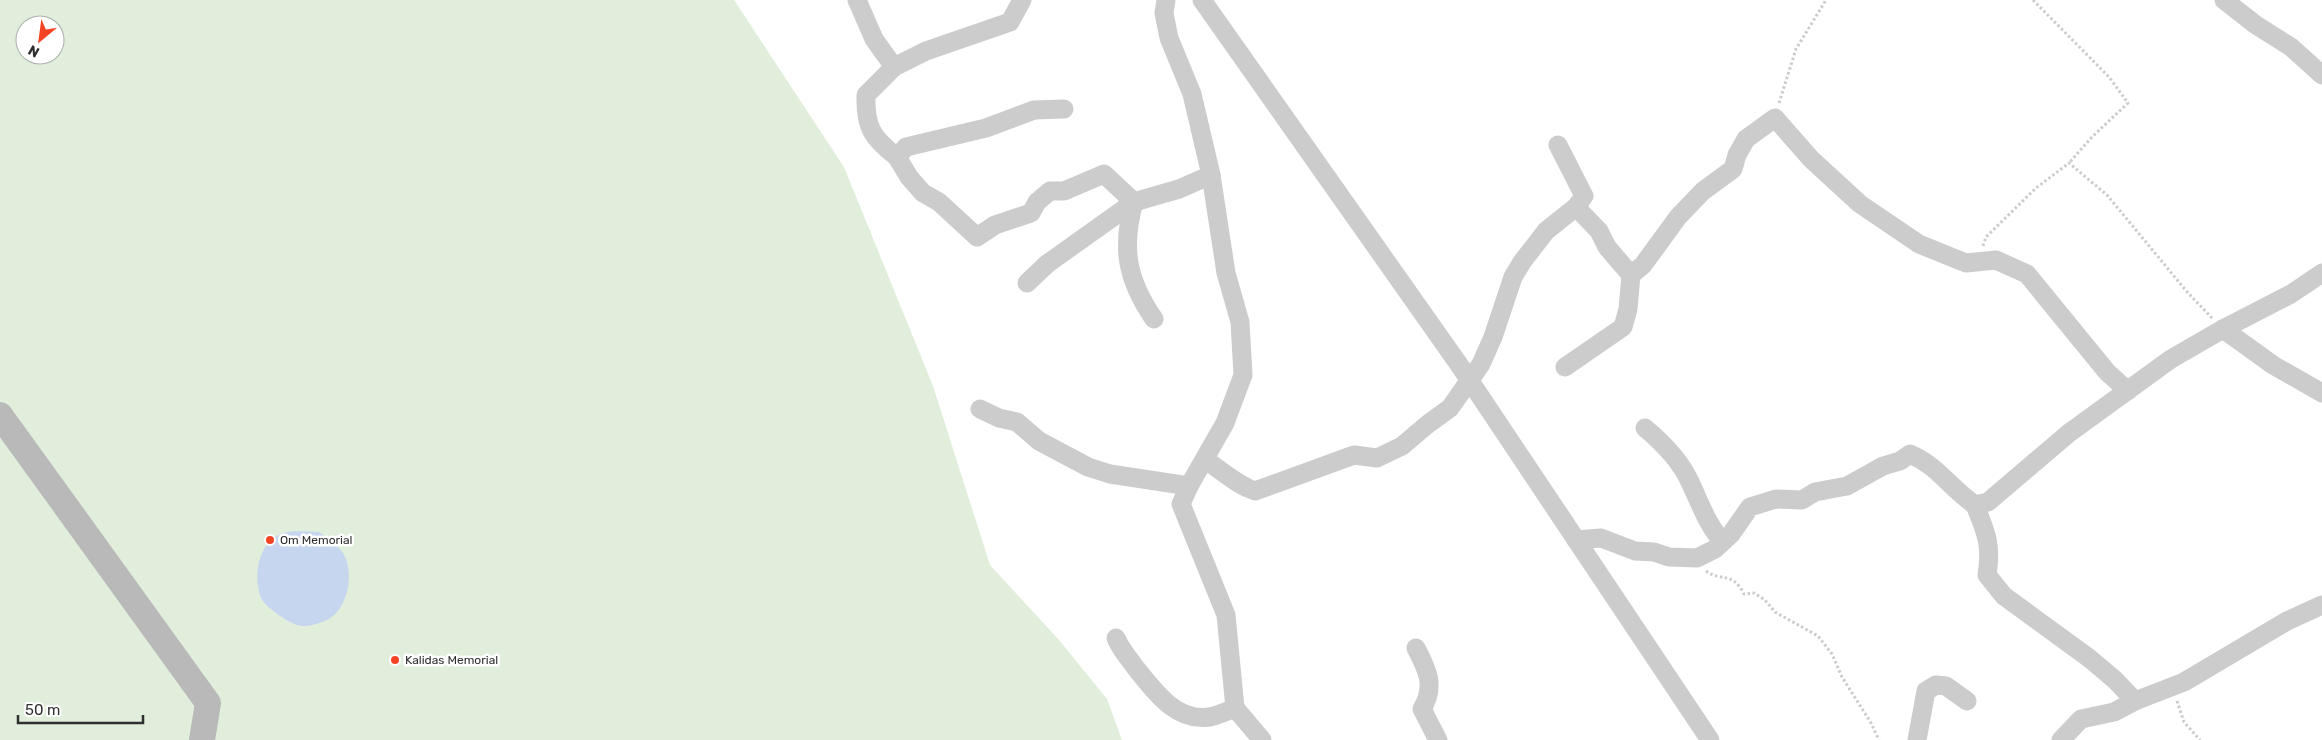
<svg xmlns="http://www.w3.org/2000/svg" width="2322" height="740" font-family="Rubik,sans-serif">
	<style>
		.green { fill: #e1eedc; fill-rule: evenodd }
		.water { fill: #c7d6ef }
		.lines { fill: none; stroke-linecap: round; stroke-linejoin: round }
		.path { stroke: #ccc; stroke-width: 3; stroke-dasharray: 2.5 2.5; stroke-linecap: butt }
		.street { stroke: #ccc; stroke-width: 19 }
		.secondary { stroke: #b9b9b9; stroke-width: 26 }
		.poi-dot { fill: #f44423; stroke: #fff; stroke-width: 2 }
		.labels { text-anchor: middle; stroke-width: 5; stroke-linejoin: round; paint-order: stroke }
		.poi-label { font-size: 12px; fill: #2f2f2f; stroke: #fff; text-anchor: start }
	</style>
	<rect width="100%" height="100%" fill="#fff"/>
	<path class="green" d="M0,0H734L844,167L933,386L990,565L1059,640L1107,699L1122,740H0ZM25,25H55V55H25Z"/>
	<path class="water" d="M319,532C326,537 334,542 340,549C355,566 350,602 333,616C326,622 310,627 301,626C291,625 265,607 261,598C252,575 259,540 284,533C295,530 308,532 319,532Z"/>
	<g class="lines">
		<g class="path">
			<path d="M2033,0L2109,77L2128,103L2092,137L2069,163"/>
			<path d="M1779,103L1796,49L1826,0"/>
			<path d="M1983,246L1986,237L2036,188L2069,163L2107,195L2188,293L2212,318"/>
			<path d="M1706,571C1723,583 1731,570 1744,594L1754,593L1765,600L1775,612L1818,636L1832,654L1842,677L1871,723L1879,740"/>
			<path d="M2177,701L2184,722L2200,740"/>
		</g>
		<g class="street">
			<path d="M857,0L874,39L894,67"/>
			<path d="M1166,0L1164,13L1169,38L1192,94L1211,175L1226,273L1240,322L1243,375L1225,423L1189,486L1181,504L1226,615L1235,708L1262,740"/>
			<path d="M1202,0L1460,366L1710,740"/>
			<path d="M2224,0L2256,25L2291,47L2322,75"/>
			<path d="M1064,109L1034,110L986,128L906,147L897,157L909,177L923,193L939,202L977,237L995,225L1031,213L1037,202L1050,191H1064L1104,174L1134,202C1121,248 1127,280 1154,319"/>
			<path d="M897,157C872,138 865,127 866,95L894,67L926,51L1010,22L1022,0"/>
			<path d="M1631,275L1643,265L1678,217L1703,191L1733,169L1737,155L1746,139L1775,118L1811,159L1860,204L1919,244L1966,263L1996,260L2027,274L2107,372L2128,391"/>
			<path d="M1027,283L1047,264L1134,202L1179,189L1211,175"/>
			<path d="M2223,329L2273,365L2322,393"/>
			<path d="M1565,367L1623,327L1628,309L1631,275L1607,247L1599,231L1576,207"/>
			<path d="M980,409L999,418L1017,422L1039,441L1088,467L1110,474L1189,486"/>
			<path d="M1645,428C1663,443 1681,462 1690,482C1700,503 1707,524 1722,541"/>
			<path d="M1205,460C1222,470 1236,485 1255,491L1354,455L1377,458L1402,446L1428,424L1450,408L1481,364L1493,337L1513,277L1522,262L1546,231L1576,207L1584,196L1558,145"/>
			<path d="M1975,505C1986,533 1992,544 1987,575L2004,596L2089,658L2115,680L2135,701L2184,682L2287,621L2322,605"/>
			<path d="M1576,540L1601,538L1635,551L1654,552L1669,557L1697,558L1715,549L1731,534L1750,507L1776,499L1802,500L1815,492L1847,486L1883,466L1900,461L1910,454C1938,466 1950,488 1975,505L1988,502L2069,433L2171,359L2223,329L2291,294L2322,273"/>
			<path d="M1116,638C1121,650 1128,657 1135,667C1153,689 1175,722 1209,717C1217,716 1227,711 1235,708"/>
			<path d="M1416,648C1427,669 1436,686 1422,709L1438,740"/>
			<path d="M1917,740L1926,691L1936,685L1946,686L1967,701"/>
			<path d="M2061,740L2081,719L2114,712L2135,701"/>
		</g>
		<path class="secondary" d="M0,415L208,703L202,740"/>
	</g>
	<g class="poi-dot">
		<circle cx="270" cy="540" r="5"/>
		<circle cx="395" cy="660" r="5"/>
	</g>
	<g class="labels">
		<g class="poi-label">
			<text x="280" y="544">Om Memorial</text>
			<text x="405" y="664">Kalidas Memorial</text>
		</g>
	</g>
	<g transform="translate(40 40) rotate(209)"><circle r="24" fill="#ffffff" stroke="#acacac"/>
	<path d="M0-4L9 19L0 12L-9 19Z" fill="#f44423"/>
	<text y="-8" font-size="14" font-weight="bold" text-anchor="middle" fill="#2f2f2f">N</text>
	</g>
	<path d="M18 715v8h125v-8" fill="none" stroke="#2f2f2f" stroke-width="2.5"/>
	<text x="25" y="715" font-size="15" fill="#2f2f2f" stroke="#ffffff" stroke-width="4" paint-order="stroke">50 m</text>
</svg>
